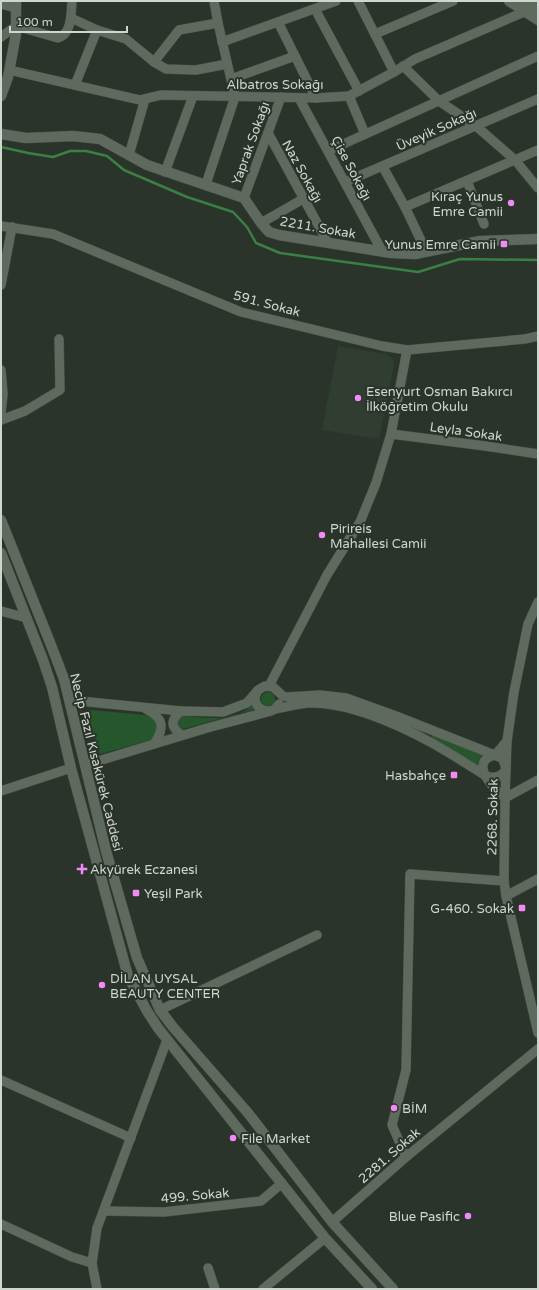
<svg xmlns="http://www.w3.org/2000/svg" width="539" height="1290" font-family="'Varela Round',sans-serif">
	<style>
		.built { fill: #2f3e30 }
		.green { fill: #26572c }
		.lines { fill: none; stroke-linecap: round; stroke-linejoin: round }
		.stream { stroke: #398042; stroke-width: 2.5 }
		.minor-casing { stroke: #485048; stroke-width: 10 }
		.tertiary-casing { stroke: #485048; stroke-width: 11 }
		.secondary-casing { stroke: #485048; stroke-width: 11 }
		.minor { stroke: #5f6a5f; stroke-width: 9 }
		.tertiary { stroke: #5f6a5f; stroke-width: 10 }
		.secondary { stroke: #5f6a5f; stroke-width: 10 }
		.poi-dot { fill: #f18af4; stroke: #2b342b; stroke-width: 1.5 }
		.labels { text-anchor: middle; stroke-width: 4; stroke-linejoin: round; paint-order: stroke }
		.street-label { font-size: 13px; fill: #cfd5cf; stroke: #2b342b }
		.poi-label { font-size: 13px; fill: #cfd5cf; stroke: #2b342b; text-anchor: start }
	</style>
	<rect width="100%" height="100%" fill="#2b342b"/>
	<path class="built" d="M338,346L386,354L393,359L394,366L379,439L322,430Z"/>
	<g class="green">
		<circle cx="268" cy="699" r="7"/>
		<path d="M253,705L256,709L183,729L178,725L177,721L181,716C207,717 231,724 253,705Z"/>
		<path d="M91,710L146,715C159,721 159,729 151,740L100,754L87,711Z"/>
		<path d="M432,735L482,754L477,765L431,738Z"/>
	</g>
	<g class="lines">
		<path class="stream" d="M1,147L28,153L53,157L70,151H86L107,156L124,170L187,197L233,212L247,227L256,243L280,253L418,272L460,259L538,260"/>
		<g class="minor-casing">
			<g id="minor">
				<path d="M358,1L394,72"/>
				<path d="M1,4L16,8"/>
				<path d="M315,9L359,91"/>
				<path d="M71,18L97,30"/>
				<path d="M278,22L316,98"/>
				<path d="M375,34L453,1"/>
				<path d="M1,37L16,26L58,38C72,34 71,13 72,1"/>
				<path d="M222,42L336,1"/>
				<path d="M154,62L179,30L218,23"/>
				<path d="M403,66L439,101L476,126L515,160L538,188"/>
				<path d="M9,70L140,100L161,95L316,98L349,96L394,72L415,59L524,12"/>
				<path d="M231,79L295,56"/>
				<path d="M75,85L97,30L126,39L154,62L166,69L196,70L227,64"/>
				<path d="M349,96L365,134"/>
				<path d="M299,98L382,251"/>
				<path d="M268,133L328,243"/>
				<path d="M328,151L538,56"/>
				<path d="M129,155L145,99"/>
				<path d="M383,167L405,207L426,251"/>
				<path d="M165,172L193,96"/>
				<path d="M467,181L484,224"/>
				<path d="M345,182L538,99"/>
				<path d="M206,184L235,97L218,23L214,1"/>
				<path d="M244,198L281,97"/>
				<path d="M405,207L538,150"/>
				<path d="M261,223L303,199"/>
				<path d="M1,226L53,234L241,312L382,346L407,350L525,339L538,336"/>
				<path d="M1,285L12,227"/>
				<path d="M1,370L3,394L1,413"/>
				<path d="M1,420L25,411L60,390L59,339"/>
				<path d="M391,434L485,446L538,454"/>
				<path d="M538,602L528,624L514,692L507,741L505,798L504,881L506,896L538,1033"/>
				<path d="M1,611L27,618"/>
				<path d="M269,686L327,575L360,522L376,483L391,434L407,350"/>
				<path d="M257,692C252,702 258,711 270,711"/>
				<path d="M69,700L181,711"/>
				<path d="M146,709C164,718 165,728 154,744"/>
				<path d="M182,735C170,727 170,720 181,711L223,712L247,703L258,690L265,686L273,687L283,696L287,697L320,695L346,698L396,716L497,756L503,759L506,769C502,777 495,779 486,776C447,751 415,731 371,715C351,708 330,702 308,703C297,704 286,707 275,709"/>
				<path d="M85,765L207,728L271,711L275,709L279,704"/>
				<path d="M1,791L71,768"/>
				<path d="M505,798C497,792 478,773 484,762C486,757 490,757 494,755C499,752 503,745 507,741"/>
				<path d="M505,798L538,780"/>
				<path d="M506,896L538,879"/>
				<path d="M160,1010L317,935"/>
				<path d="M1,1080L131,1138"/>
				<path d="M406,1157L392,1125L406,1070L410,874L504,881"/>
				<path d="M105,1211L164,1212L261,1201L282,1183"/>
				<path d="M332,1222L406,1157L538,1049"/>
				<path d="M1,1224L72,1257L92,1263"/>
				<path d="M208,1268L215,1289"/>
				<path d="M97,1289L92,1263L97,1228L167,1040"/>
				<path d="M263,1289L325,1238"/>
			</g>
		</g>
		<g class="tertiary-casing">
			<g id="tertiary">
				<path d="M509,1L538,20"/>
				<path d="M525,1L538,8"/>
				<path d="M1,96L8,77L16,34V1"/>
				<path d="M1,134L26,138L73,136L100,139L147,165L244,198L261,223L269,232L279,235L391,253L415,254L480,241L538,239"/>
			</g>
		</g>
		<g class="secondary-casing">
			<g id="secondary">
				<path d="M1,520L51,645L64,679L106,851L137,958L160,1010L173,1027L248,1113L332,1222L393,1289"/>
				<path d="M1,553L43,660L52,687L71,768L128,976L147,1011L158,1028L325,1238L372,1289"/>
			</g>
		</g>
		<use href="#minor" class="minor"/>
		<use href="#tertiary" class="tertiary"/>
		<use href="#secondary" class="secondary"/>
	</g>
	<g class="poi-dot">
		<circle cx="511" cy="203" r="4"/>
		<rect x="500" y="240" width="8" height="8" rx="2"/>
		<circle cx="358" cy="398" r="4"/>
		<circle cx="322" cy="535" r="4"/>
		<rect x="450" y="771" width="8" height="8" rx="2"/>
		<path d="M80 863h4v4h4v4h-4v4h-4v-4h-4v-4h4z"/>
		<rect x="132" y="889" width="8" height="8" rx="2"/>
		<rect x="518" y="904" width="8" height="8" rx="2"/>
		<circle cx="102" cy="985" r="4"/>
		<circle cx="394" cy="1108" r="4"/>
		<circle cx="233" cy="1138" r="4"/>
		<circle cx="468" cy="1216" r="4"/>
	</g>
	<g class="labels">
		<g class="street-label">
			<text x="275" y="89">Albatros Sokağı</text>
			<text transform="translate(436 129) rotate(-24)" y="5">Üveyik Sokağı</text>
			<text transform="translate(250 143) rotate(-70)" y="5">Yaprak Sokağı</text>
			<text transform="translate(352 168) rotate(62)" y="5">Çise Sokağı</text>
			<text transform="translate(303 171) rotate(61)" y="5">Naz Sokağı</text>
			<text transform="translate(318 227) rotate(10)" y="5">2211. Sokak</text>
			<text transform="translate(267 303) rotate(15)" y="5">591. Sokak</text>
			<text transform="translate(466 431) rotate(8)" y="5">Leyla Sokak</text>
			<text transform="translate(97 762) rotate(76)" y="5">Necip Fazıl Kısakürek Caddesi</text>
			<text transform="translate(492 817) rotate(-89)" y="5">2268. Sokak</text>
			<text transform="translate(389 1155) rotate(-41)" y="5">2281. Sokak</text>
			<text transform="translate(195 1195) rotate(-5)" y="5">499. Sokak</text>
		</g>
		<g class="poi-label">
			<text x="503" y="201" text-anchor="end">Kıraç Yunus<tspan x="503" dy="15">Emre Camii</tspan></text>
			<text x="496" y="249" text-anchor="end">Yunus Emre Camii</text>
			<text x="366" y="396">Esenyurt Osman Bakırcı<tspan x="366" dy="15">İlköğretim Okulu</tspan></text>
			<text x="330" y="533">Pirireis<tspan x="330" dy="15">Mahallesi Camii</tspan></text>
			<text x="446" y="780" text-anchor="end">Hasbahçe</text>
			<text x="90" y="874">Akyürek Eczanesi</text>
			<text x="144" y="898">Yeşil Park</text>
			<text x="514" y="913" text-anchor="end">G-460. Sokak</text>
			<text x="110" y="983">DİLAN UYSAL<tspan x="110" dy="15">BEAUTY CENTER</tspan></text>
			<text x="402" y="1113">BİM</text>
			<text x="241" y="1143">File Market</text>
			<text x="460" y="1221" text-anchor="end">Blue Pasific</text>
		</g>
	</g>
	<rect width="539" height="1290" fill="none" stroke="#cfd5cf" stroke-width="4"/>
	<path d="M10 26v6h117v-6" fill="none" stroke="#cfd5cf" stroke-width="2"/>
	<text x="16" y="26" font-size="12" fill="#cfd5cf" stroke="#2b342b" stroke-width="3" paint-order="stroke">100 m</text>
</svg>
